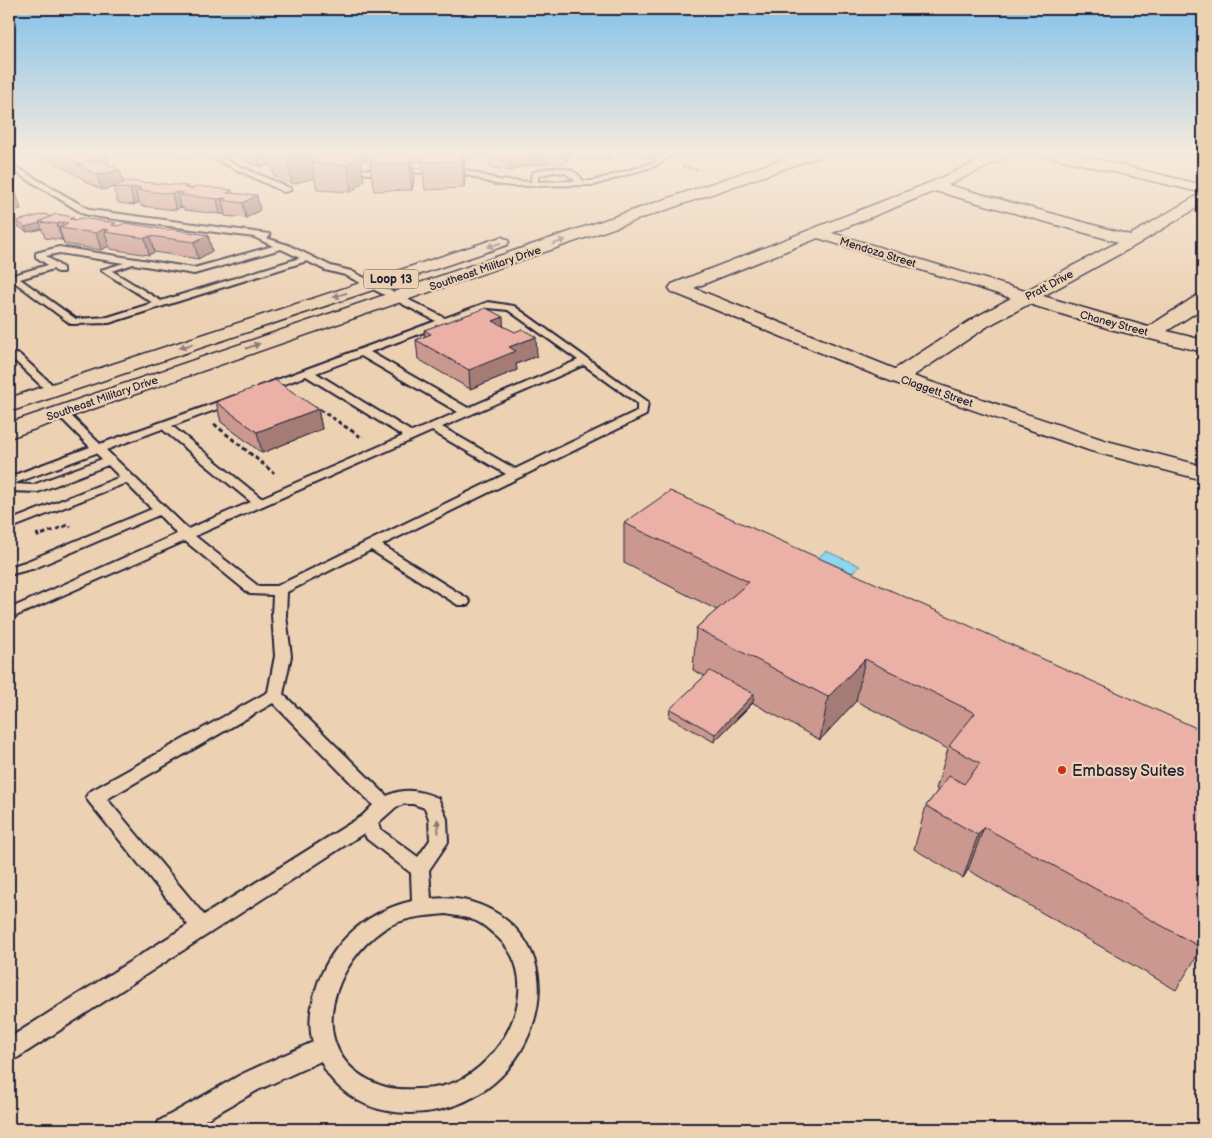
<svg xmlns="http://www.w3.org/2000/svg" width="1212" height="1138" font-family="'Balsamiq Sans',sans-serif">
	<style>
		.water { fill: #8dd6ee; stroke: #628ea6 }
		.lines { fill: none; stroke-linecap: round; stroke-linejoin: round }
		.service-casing { stroke: #22223b; stroke-width: 4 }
		.minor-casing { stroke: #22223b; stroke-width: 3 }
		.primary-casing { stroke: #22223b; stroke-width: 3 }
		.path-far2 { stroke: #22223b; stroke-width: 2; stroke-dasharray: 2.5 2; stroke-linecap: butt }
		.path-far1 { stroke: #22223b; stroke-width: 2.5; stroke-dasharray: 4 2.5; stroke-linecap: butt }
		.path { stroke: #22223b; stroke-width: 3; stroke-dasharray: 4.5 3; stroke-linecap: butt }
		.service { fill: #ecd1b3; fill-rule: evenodd }
		.minor { fill: #ecd1b3; fill-rule: evenodd }
		.primary { fill: #ecd1b3; fill-rule: evenodd }
		.wall { fill: #ca988f; stroke: #22223b }
		.shaded-wall { fill: #a47c74; stroke: #22223b }
		.building { fill: #ebb1a6; stroke: #22223b }
		.oneway { fill: #877a77 }
		.poi-dot { fill: #c8321e; stroke: #ecd1b3; stroke-width: 2 }
		.labels { text-anchor: middle; stroke-width: 4.5; stroke-linejoin: round; paint-order: stroke }
		.far-street-label { font-size: 11px; fill: #22223b; stroke: #ecd1b3 }
		.shield { fill: #ecd1b3; stroke: #5f565f; stroke-width: 1 }
		.shield-label { font-size: 12px; font-weight: bold; fill: #22223b }
		.near-poi-label { font-size: 16px; fill: #22223b; stroke: #ecd1b3; text-anchor: start }
	</style>
	<rect width="100%" height="100%" fill="#ecd1b3"/>
	<filter id="ink" filterUnits="userSpaceOnUse"><feTurbulence type="fractalNoise" baseFrequency=".02" numOctaves="2"/><feDisplacementMap in="SourceGraphic" scale="10" xChannelSelector="R" yChannelSelector="G"/><feConvolveMatrix kernelMatrix="1 2 1 2 8 2 1 2 1" color-interpolation-filters="sRGB"/></filter>
	<g filter="url(#ink)">
		<path class="water" d="M826,551L860,566L843,581L814,561Z"/>
		<g class="lines">
			<g class="service-casing">
				<g id="service">
					<path d="M637,152H649L661,156L667,152H675L657,165L594,185L512,186L495,184L459,172L368,174L342,168L345,166L368,170L459,168L499,180L531,182L532,173C549,166 573,164 583,181H593L653,163L657,159ZM553,172L565,173L576,181L538,182V176Z"/>
					<path d="M214,155L290,188L291,190L284,192L212,158L211,157Z"/>
					<path d="M9,163L90,210L269,234L270,236L267,238L269,239L288,245L331,266L351,271L445,318L488,302L514,306L648,402L646,415L382,545L468,599L470,602L468,605H458L371,550L287,592L286,615L291,656L283,694L387,796C405,787 420,791 438,798L447,819L448,842L429,870L431,899C458,896 485,903 506,920C563,965 539,1051 486,1089C459,1109 421,1117 388,1111C361,1107 331,1087 321,1061L258,1090L189,1129H156L159,1121L242,1074L313,1042C309,1030 310,1013 313,1001C324,949 361,913 412,901L411,873L367,839L364,833L17,1058L9,1061V1038L188,925L89,802L86,797L89,792L268,692L275,656L272,615L273,595L250,594L185,541L9,619V609L177,534L159,515L35,568L9,575V567L25,562L152,509L126,483L9,529V521L120,477L108,465L38,492L9,491V477L90,447L55,412L57,410H65L100,444L235,396L239,397L240,399L239,401L172,426L261,498L403,436L306,376L262,392L258,391L257,389L258,387L436,321L345,275L325,270L307,261L109,323L71,324L9,278L10,276L48,265L36,257V253L59,247L194,268L273,246L254,237L99,217L84,214L9,168ZM281,249L300,258L161,301L112,271L133,264L194,274ZM59,253L124,263L101,270L153,303L108,317L76,319L20,279L53,269L57,272H63V268L46,256ZM489,308L508,310L578,360L468,408L370,352ZM361,356L458,412L412,432L316,373ZM584,365L637,403V411L515,469L442,427ZM162,429L251,502L188,529L106,450ZM432,431L506,474L277,586H258L195,536ZM96,453L102,459L33,485L13,484ZM273,703L373,805L362,816L204,915L107,799ZM404,804H413L425,808L429,819L430,840L418,857L380,829L378,823L396,807ZM446,914C456,916 467,917 476,921C483,924 488,929 494,934C545,976 511,1052 462,1079C448,1086 433,1089 418,1089C398,1090 384,1089 367,1079C304,1044 335,962 384,929C402,917 425,916 446,914Z"/>
					<path d="M16,354L20,355L57,389L58,391L57,393H49L15,361L9,363V356Z"/>
				</g>
			</g>
			<g class="minor-casing">
				<g id="minor">
					<path d="M999,152H1018L948,185L1130,235L1198,195L1203,194V204L1138,244L1043,296L1148,327L1196,296L1203,295V308L1167,331L1203,340V352L1110,329L1029,304L988,326L913,376L1107,441L1203,466V480L1091,451L890,381L672,292L669,288L672,284L929,183ZM935,191L1118,242L1025,291L832,233ZM818,238L1011,298L974,318L895,369L694,288Z"/>
					<path d="M1042,152H1067L1203,185V193L1043,155Z"/>
				</g>
			</g>
			<g class="primary-casing">
				<g id="primary">
					<path d="M804,152H825L824,155L9,438V423Z"/>
					<path d="M501,237L507,239L509,242L507,245L9,412V398Z"/>
				</g>
			</g>
			<g class="path-far2">
				<path d="M688,157L700,153L697,152"/>
				<path d="M682,166L698,170"/>
			</g>
			<path class="path-far1" d="M314,406L321,410"/>
			<g class="path">
				<path d="M319,409L361,437L363,436"/>
				<path d="M214,424L274,473"/>
				<path d="M37,533L38,536L68,525L71,527"/>
			</g>
			<use href="#service" class="service"/>
			<use href="#minor" class="minor"/>
			<use href="#primary" class="primary"/>
		</g>
		<g class="wall">
			<path d="M34,152H99L124,183L188,188L232,190L233,193L260,210L246,218L225,216V214H220L184,210V208L180,207L176,210L141,206L140,203L139,202L134,205L118,203L113,187H115L102,190L83,180L82,178L64,168V167L61,166L47,159L46,157L41,158L34,154Z"/>
			<path d="M170,152H209V153L184,159Z"/>
			<path d="M221,152H319L320,157L342,152H469V160H464L465,177L464,188L425,190L422,161L412,162L414,179L412,190L374,191L370,164L372,158L361,161L364,181L351,192L317,190L315,178L292,184L274,176L271,164L260,167L242,159L241,154L225,157Z"/>
			<path d="M501,152H569V156L566,163H546L524,166L510,171L490,167L489,157Z"/>
			<path d="M579,152H615L608,161L579,159Z"/>
			<path d="M50,217H73L74,220L117,226L208,235L212,251L198,259L154,252L149,255L110,249L109,246L101,250L64,244L63,240L45,238L42,229L27,232L18,226L17,221Z"/>
			<path d="M504,326L537,356L516,364L517,370L470,389L418,359L416,340L425,336L424,330Z"/>
			<path d="M216,402L318,409L322,429L262,453L221,422Z"/>
			<path d="M624,523L1203,731L1202,948L1176,990L968,870L963,878L914,849L926,806L938,790L936,789L948,749L856,701L820,740L753,703L714,742L669,717L670,709L705,676L693,670L696,628L717,610L624,563Z"/>
		</g>
		<g class="shaded-wall">
			<path d="M39,152H45L46,157L41,158Z"/>
			<path d="M182,152H209V153L184,159Z"/>
			<path d="M224,152H241V154L225,157Z"/>
			<path d="M257,152H269L271,164L260,167Z"/>
			<path d="M306,152H319L321,164L312,163L315,178L292,184L287,157Z"/>
			<path d="M359,152H387V154L361,161L364,181L351,192L347,165L359,155Z"/>
			<path d="M411,152L414,179L412,190L409,163Z"/>
			<path d="M463,152L465,177L464,188L462,161Z"/>
			<path d="M566,152H569V156L566,163Z"/>
			<path d="M608,152H615L608,161Z"/>
			<path d="M546,153V163L524,166L510,171L509,162L523,156Z"/>
			<path d="M107,156L111,171L89,160Z"/>
			<path d="M120,170L124,185L102,190L97,175Z"/>
			<path d="M134,187L139,202L134,205L130,189Z"/>
			<path d="M177,192L180,207L176,210L172,194Z"/>
			<path d="M16,193L21,209L9,212V195Z"/>
			<path d="M257,195L260,210L246,218L243,203Z"/>
			<path d="M226,198L222,200L225,214H220L217,199Z"/>
			<path d="M62,222L64,228H59L63,240L62,241L57,224Z"/>
			<path d="M40,223L42,229L27,232L25,227Z"/>
			<path d="M104,229L109,246L101,250L96,233Z"/>
			<path d="M208,235L212,251L198,259L194,242Z"/>
			<path d="M150,236L154,252L149,255L145,238Z"/>
			<path d="M503,317L504,335L493,321Z"/>
			<path d="M536,337L537,356L516,364L517,370L470,389L469,370L509,347Z"/>
			<path d="M318,409L322,429L262,453L257,432Z"/>
			<path d="M865,659L856,701L820,740L828,697Z"/>
			<path d="M754,694L753,702L714,742L715,734Z"/>
			<path d="M984,827L968,870L963,878L978,835Z"/>
		</g>
		<g class="building">
			<path d="M61,152H99L107,156L89,160L92,162L101,160L120,170L97,175L78,165L84,164L78,163L60,153H62Z"/>
			<path d="M276,152H306L287,157Z"/>
			<path d="M326,152H331L360,154L347,165L312,163Z"/>
			<path d="M411,152L409,163L370,164L373,153Z"/>
			<path d="M424,152H463L462,161L422,162Z"/>
			<path d="M501,152H566V154L546,153L523,156L509,162L489,157Z"/>
			<path d="M128,181L188,186L184,188L192,189L196,186L232,190L227,193L257,195L243,203L222,200L226,198L217,199L180,195L184,193L177,192L172,194L137,190L141,188L134,187L130,189L113,187Z"/>
			<path d="M9,189L16,193L9,195Z"/>
			<path d="M45,214L50,217L39,222L40,223L25,227L17,221Z"/>
			<path d="M56,214L73,217L69,219L76,220L80,218L116,223L112,225L118,226L125,223L168,230L170,229L208,235L194,242L150,236L145,238L105,232L109,230L104,229L96,233L59,228L68,223L62,222L57,224L39,222Z"/>
			<path d="M486,308L503,317L493,321L515,332L522,329L536,337L509,347L516,351L469,370L416,340L431,334L424,330Z"/>
			<path d="M275,380L318,409L257,432L216,402Z"/>
			<path d="M670,491L1203,731V945L1202,948L984,827L978,835L926,806L949,776L964,784L980,763L949,746L975,713L865,659L828,697L696,628L749,582L624,523Z"/>
			<path d="M710,671L754,694L715,734L670,709Z"/>
		</g>
		<defs><path id="oneway-solid" d="M-6-.8H1V-3.2L6.5 0L1 3.2V.8H-6Z" transform="scale(1.25)"/></defs>
		<g class="oneway">
			<use href="#oneway-solid" transform="translate(559 242) rotate(-19)"/>
			<use href="#oneway-solid" transform="translate(494 245) rotate(162)"/>
			<use href="#oneway-solid" transform="translate(340 295) rotate(162)"/>
			<use href="#oneway-solid" transform="translate(186 346) rotate(162)"/>
			<use href="#oneway-solid" transform="translate(253 346) rotate(-19)"/>
			<use href="#oneway-solid" transform="translate(438 826) rotate(-94)"/>
		</g>
	</g>
	<linearGradient id="sky" x2="0" y2="1"><stop stop-color="#83c2ea"/><stop offset="0.49" stop-color="#f6eadd"/><stop offset="1" stop-color="#f6eadd" stop-opacity="0"/></linearGradient>
	<rect width="1212" height="312" fill="url(#sky)"/>
	<circle class="poi-dot" cx="1062" cy="770" r="5"/>
	<g class="labels">
		<g class="far-street-label">
			<text transform="translate(878 252) rotate(17)" y="4">Mendoza Street</text>
			<text transform="translate(485 268) rotate(-19)" y="4">Southeast Military Drive</text>
			<text transform="translate(1049 285) rotate(-28)" y="4">Pratt Drive</text>
			<text transform="translate(1114 323) rotate(15)" y="4">Chaney Street</text>
			<text transform="translate(937 391) rotate(19)" y="4">Claggett Street</text>
			<text transform="translate(102 398) rotate(-19)" y="4">Southeast Military Drive</text>
		</g>
		<rect class="shield" x="363.5" y="269.5" width="55" height="19" rx="4"/>
		<g class="shield-label">
			<text x="391" y="283">Loop 13</text>
		</g>
		<g class="near-poi-label">
			<text x="1072" y="776">Embassy Suites</text>
		</g>
	</g>
	<rect width="1212" height="1138" fill="none" stroke="#ecd1b3" stroke-width="30"/>
	<rect x="15" y="15" width="1182" height="1108" fill="none" stroke="#22223b" stroke-width="2" filter="url(#ink)"/>
</svg>
